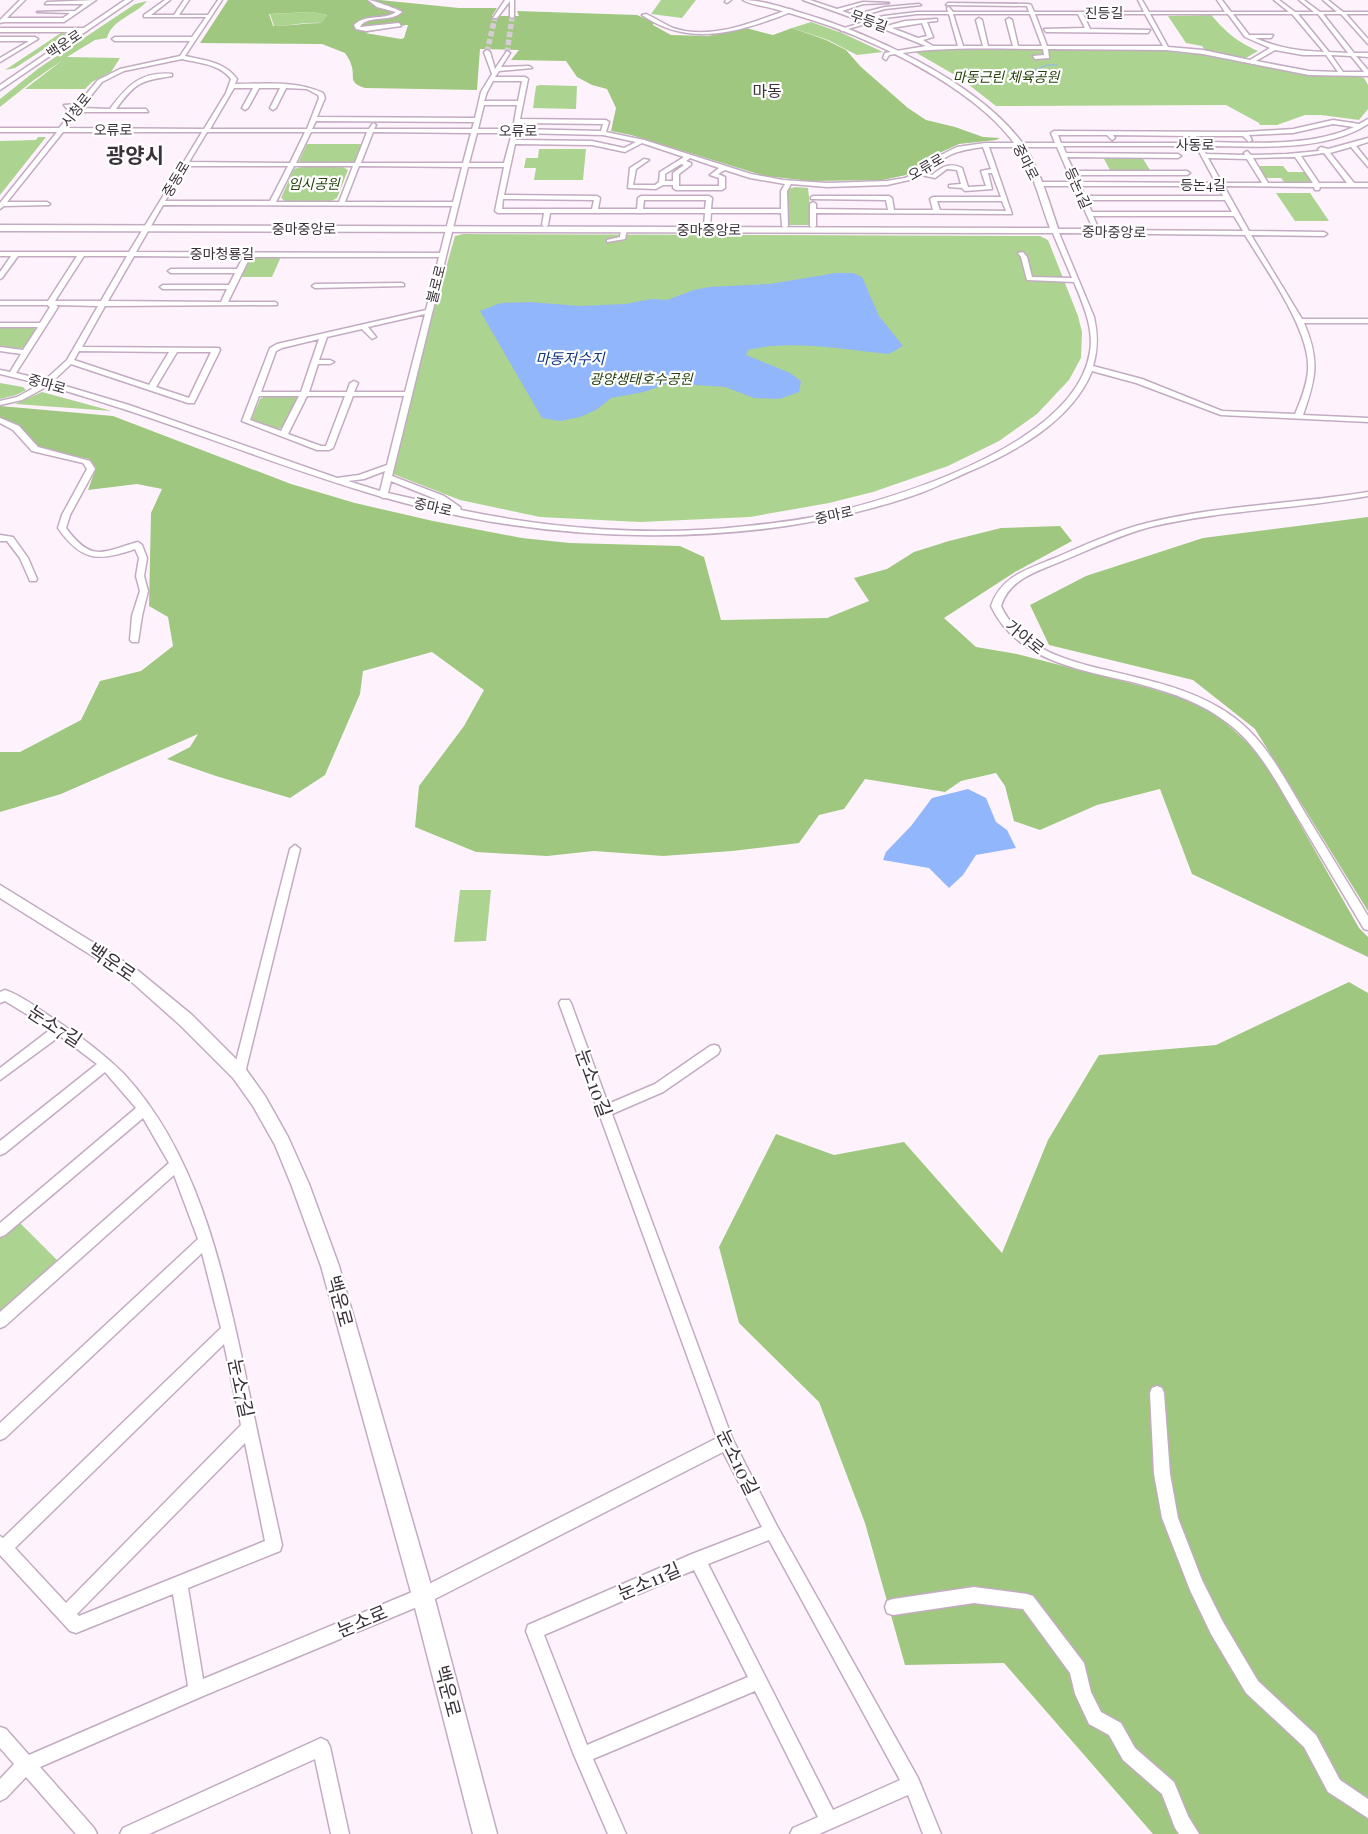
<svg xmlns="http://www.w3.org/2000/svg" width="1368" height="1834" font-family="'Playfair Display','Noto Sans KR',serif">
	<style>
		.green { fill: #add390 }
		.forest { fill: #9fc77f; fill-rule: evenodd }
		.water { fill: #91b6fb }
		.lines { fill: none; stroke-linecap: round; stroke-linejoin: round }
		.stream { stroke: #91b6fb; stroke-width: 1 }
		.minor-tunnel { stroke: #d7ccd6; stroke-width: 5.5; stroke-dasharray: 5.5 2.5; stroke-linecap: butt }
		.minor-casing { stroke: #c3abc2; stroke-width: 3 }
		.major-casing { stroke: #c3abc2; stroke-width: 3 }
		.minor { fill: #fff; fill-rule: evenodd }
		.major { fill: #fff; fill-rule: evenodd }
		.labels { text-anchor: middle; stroke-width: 4.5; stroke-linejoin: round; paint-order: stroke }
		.far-street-label { font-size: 14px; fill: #3b313a; stroke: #fff }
		.far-park-label { font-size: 14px; font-style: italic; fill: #27410d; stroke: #fff }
		.far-water-label { font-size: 15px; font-style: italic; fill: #103583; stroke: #fff }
		.far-quarter-label { font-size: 16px; fill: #3b313a; stroke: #fff }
		.street-label { font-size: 16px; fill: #3b313a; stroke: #fff }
		.near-street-label { font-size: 19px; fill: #3b313a; stroke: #fff }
		.far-town-label { font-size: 21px; font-weight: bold; fill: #3b313a; stroke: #fff }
	</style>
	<rect width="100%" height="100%" fill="#fef3fd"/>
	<g class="green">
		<path d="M661,0H696L682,18L651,14Z"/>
		<path d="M147,1C136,15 112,19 107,38L95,40L67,57L120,58L111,72L92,82L85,89H25L64,59L34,80L0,107V99L39,68L135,4Z"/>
		<path d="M312,12L327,15L321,23C304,22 290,26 274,26L270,14Z"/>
		<path d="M1211,15C1227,33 1236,41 1258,51L1246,58H1243L1206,51L1202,46L1186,43L1168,16Z"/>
		<path d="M811,22L842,33L883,52L857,55L828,40L792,28Z"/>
		<path d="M61,33L67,34L15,68L5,70Z"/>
		<path d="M1023,48L1171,50L1198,53L1306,75L1356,76L1364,78L1368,85V109L1359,120L1321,115H1305L1277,125H1260L1259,123L1226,105L996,106L960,78L915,52L938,49Z"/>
		<path d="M540,85L577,86L576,109L533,108L536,86Z"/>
		<path d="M38,137H46L0,195V141L36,140Z"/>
		<path d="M307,144H363L356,161L351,163H303L299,161Z"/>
		<path d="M539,149H586L583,180H534L536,168H524L526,158H538Z"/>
		<path d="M1103,157H1142L1151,172H1111Z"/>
		<path d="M1258,166H1283L1288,172H1306L1312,181L1309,183H1285L1281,178H1265Z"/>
		<path d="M301,167H343L348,170L337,198L331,201H285L281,198L294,169Z"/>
		<path d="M795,187L808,188L812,225H786L788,189Z"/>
		<path d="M1276,193H1310L1329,221H1295Z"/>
		<path d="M463,234L1040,236L1048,240L1078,316L1082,332L1081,358L1069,380L1037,414L999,441L948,466L873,492L829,503L750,517L640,522L540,517L460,500L388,472L455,236Z"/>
		<path d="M253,256H278L280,259L272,277H238L247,258Z"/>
		<path d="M0,327L34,328L35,329C25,352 23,350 0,347Z"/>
		<path d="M0,383L23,387L26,390L16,395L0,399Z"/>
		<path d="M42,392L112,411L15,404Z"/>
		<path d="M265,396L296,397L298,399L284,427L278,429L251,420L260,399Z"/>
		<path d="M460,890H491L486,941L454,942Z"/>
		<path d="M15,1218L62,1265L0,1320V1231Z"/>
	</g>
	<g class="forest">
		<path d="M228,0H380L459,8H497L492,16H519L517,11L637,15L653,22V25L671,35L708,36L746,28L773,35L792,28L826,40L846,50L861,67L908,108L926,120L955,127L983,137L1000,138L996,140L959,144L935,155L922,166L906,175L883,180L811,181L765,176L631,135L611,131L616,108L607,89L592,85L577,77L566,61L511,60L519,50L480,49L477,90L365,88C347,82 356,78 351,64C350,60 347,56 345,53L322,44L200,43ZM312,12L327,15L321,23C304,23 290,26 273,26L269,14ZM406,25H408L404,38L401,39L365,33Z"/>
		<path d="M0,406L113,416L291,484L355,503L433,521L522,538L570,543L680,546L704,557L721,620L827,618L869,601L854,578L887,569L914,552L949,541L1001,528L1060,526L1072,541L1015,572L944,618L976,647L1017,654L1149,688L1184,699L1218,716L1252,747L1272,775L1359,928L1368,937V957L1192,874L1160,789L1097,805L1040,830L1014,821L1005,786L996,773L961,781L945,792L865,779L844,809L819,815L799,843L732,851L663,856L594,851L547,856L476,852L415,827L419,786L464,726L484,690L432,652L363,671L360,694L325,775L290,798L216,776L167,759L190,747L198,734L61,794L0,812V752H20L81,720L100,681L141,671L173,646L168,617L149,606L151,513L162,489L137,484L88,490L96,468L89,459L38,448L20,427L0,417Z"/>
		<path d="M1368,517V911L1255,729L1193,680L1049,645L1030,605L1086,576L1203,538Z"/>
		<path d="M1349,982L1368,993V1834H1153L1004,1663L905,1665L865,1523L819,1402L739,1323L719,1247L776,1134L834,1155L904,1142L1002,1253L1048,1140L1099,1055L1216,1045Z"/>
	</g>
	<g class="water">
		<path d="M836,273H853L862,277L879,316L903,346L889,354C845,350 791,339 748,350L746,355L790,373L801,381L799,392L779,399L754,398L725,387L669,383L644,392L611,398L596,410L580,417L560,421L542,418L480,311L501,303L530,302L580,306L625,304L652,299L667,300L694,290L709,287L769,284Z"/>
		<path d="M968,789L986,798L996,822L1007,830L1016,848L976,855L963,875L949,888L929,868L883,860L886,852L911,826L932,798Z"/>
	</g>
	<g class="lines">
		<path class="stream" d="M980,74L1014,71L1028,73L1047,65H1057"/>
		<g class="minor-tunnel">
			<path d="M487,52L495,17"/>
			<path d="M507,53L512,17"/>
		</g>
		<g class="minor-casing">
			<g id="minor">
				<path d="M20,0H25L7,18H63L70,13L37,12L75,11L84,4H45L47,2L96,0L64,22H4L0,23V20Z"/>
				<path d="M165,0H170L151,15H174L184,0H189L179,15H208L218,0H222L185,56C204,60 225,62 237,79L235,84C264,84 296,80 323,93L325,98L317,117L475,118L481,92L492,74L484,52L487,50L490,52L495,69L507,51L510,53L501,67L529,66L532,68L499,71L495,77H525L528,79L520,119L606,120L609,122L606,132L644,140L751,174L783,180L827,183L887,181L905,178L919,172L939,156L957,147L985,143H1055L1051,133L1054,131L1245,132L1293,129L1333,120L1359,124L1368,119V124C1324,153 1252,146 1202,146L1206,154L1245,155L1244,153L1247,151L1251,155L1287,154L1319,151L1318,149L1321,147L1328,149L1368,138V142L1356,146L1368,161V167L1351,147L1330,153L1354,183H1368V187H1320L1319,190H1315L1314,187L1224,186L1249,231L1324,232L1327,234L1324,236L1251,235L1302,319H1368V323H1304C1320,360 1316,378 1303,415L1368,418V422L1221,415L1136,383L1092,371C1072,421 1015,452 968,472C950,480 931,490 912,496C749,551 550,545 386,498H383L379,496C267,463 160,417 48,386L22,400L0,405V401L17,397L41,384L0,374V370L10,372L21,354L0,351V347L23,350L38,327H0V323H40L50,307L47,305H0V301H48L77,256H18L2,278L0,279V272L11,256H0V252H129L202,132H63L7,202H47L50,204L49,205L4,206L0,209V203L57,132H0V128H59L73,111V109L76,108H66L64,105L78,104L98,80L120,69L180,56L190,41H115L112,39L115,37H192L206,17H144V15ZM182,59C199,63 220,64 231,79L226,93L204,129L65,128L79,112H148L146,109H116C136,82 140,81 172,76V74C141,71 127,86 110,109L81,108L102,82L124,71ZM493,81H522L518,101H484L487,92ZM234,88H253L242,108L245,110L248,108L259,88H280L270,108L273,110L276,108L286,88L307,89L318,95L319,98L307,129H210ZM484,105H517L513,129H478ZM316,121L474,122L472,129H374L376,125L373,123L369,129H312ZM520,123L603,124L601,131L518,129ZM1333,124L1354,127C1307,148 1250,142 1200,142L1196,136H1243L1249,142L1252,140L1249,135L1293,133ZM207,132H305L290,163L189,162ZM311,132H367L355,163H296ZM373,132L471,133L463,163H361ZM477,133H512L504,163H469ZM518,133L603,135L636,142L624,148L592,141L516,140ZM1058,135H1107L1112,140L1115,138L1113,135L1190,136L1194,143H1061ZM642,143L684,157L660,172L659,182L655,185H633L636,169L649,160L644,159L630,168L628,188L656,189L663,185H673V188L676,190H722L725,188V177L718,174L725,170L750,178L785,184L781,191V209H711L712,198L709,196H641L638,198L637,209H598L600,198L597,196L504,195L515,144L592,145L625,152ZM1063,146H1196L1216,183L1078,182L1075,175H1187L1190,173L1187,171H1074L1067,157L1178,158L1181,156L1178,154L1066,153ZM983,147L991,169L981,171L986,186L968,187L962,168C950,162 942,167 932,175L925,172C948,154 954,151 983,147ZM989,147H1057L1072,182H1038L1035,184L1038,186H1074L1093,229H1055L1052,231L1072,278L1032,277L1027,257L1023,252L1018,253L1021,257L1027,280L1074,282C1083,304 1094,328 1090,352C1076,442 906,495 831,513C804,520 775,523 747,526C654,537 552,529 461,510L460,507L444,496L392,476L468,167H504L495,211L498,213H544L542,225L545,227L548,225L550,213H705L704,226L707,228L710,226L711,213H781L782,226L785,228L788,226L787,191L791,184L827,187L887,185L909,180L921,175L935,178L947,169L957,170L961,184L949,185V187L962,188L965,191L992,189L988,173H992L1001,197H933L930,199L933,210H894L892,198L889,196H813L811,197V199L886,200L888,210L816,209V204L813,202L810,204V226L813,228L816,226V213L1012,214ZM1324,153L1347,183H1319L1301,156ZM1295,157L1313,183H1268L1253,158ZM690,158L719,168L710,175L719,178V186H679V174L691,165V163L686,161ZM1208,158L1247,159L1262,183H1222ZM681,164L684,165L673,173V181H665V174ZM186,166H288L270,201H165ZM294,166H353L339,202H276ZM359,166L462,167L453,202H345ZM1080,186H1218L1223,196H1085ZM503,199L594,200L592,209H502ZM644,200H706L705,209H643ZM1086,200H1225L1232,212H1092ZM937,201H1002L1006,211L940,210ZM163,205L452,206L440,253L136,252ZM1093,216H1234L1243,231L1099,230ZM1059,233L1245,235C1265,268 1311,331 1308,370C1307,385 1301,400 1295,414L1222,411L1142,379L1093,366C1098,349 1098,335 1094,317ZM84,256H127L101,301H55ZM134,256L243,257L237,269H171L168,271L171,273H235L229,285H163L160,287L163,289H227L221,302L108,301ZM250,257H439L426,310L277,344L270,348L242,421L317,450H329L333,448L353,396H404L387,465L359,475L337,478L129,405L52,382L71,364L188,403H194L220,350L219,348L82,347L105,306L277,305V303L275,302H228ZM56,305L98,306L67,360L45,380L16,373L58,307ZM425,314L405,392H354L358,383L354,381L350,383L347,392H309L318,364H330L334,362L330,360H319L327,337L362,329L372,339L376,337L368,327ZM319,339L301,392H261L276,351L282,348ZM79,351L169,352L149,385L74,360ZM177,352H211L189,398L156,387ZM259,396H299L281,431L250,420ZM307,396H345L326,446H321L288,434ZM385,471L380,491L348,481L364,479ZM391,481L438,500L449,507L388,493Z"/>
				<path d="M368,0C373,0 397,9 402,12C391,23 367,14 360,27L399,23L401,26L366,31L356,29L354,25C367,13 383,21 396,12L377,7Z"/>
				<path d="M505,0H514V17L512,18L510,17V1L497,18H493Z"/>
				<path d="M726,0H731L727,3L725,2Z"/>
				<path d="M803,0H810L837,9L863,2L889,3L863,4L842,11L853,15L885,7L919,4L921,5L885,9L858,17L869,20L884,16L917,12H948L947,8L949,7L953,12H1029L1027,6L946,5L948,3L1028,4L1031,5L1034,12H1144L1138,0H1142L1149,12H1225L1217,0H1222L1231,12H1289L1274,0H1279L1295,12H1314L1299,0H1304L1320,12H1337L1323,0H1328L1343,12H1368V14H1346L1368,39V44L1341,14H1323L1354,53H1368V57L1356,56L1368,70V76L1309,75L1203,54L1166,50L1048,49L1049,58L1035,59L1033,56L1044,55L1043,49C991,49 940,46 889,55L886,60L883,58L885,53L926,46L869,23L841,31V29L864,22ZM917,14H949L958,46H933L923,40L933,37L927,22L937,21V19L905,21L887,26L874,22L885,18ZM953,14H1030L1042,46H1018L1012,20L1009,18L1006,20L1013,46H988L982,20L979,18L976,20L983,46H963ZM1035,14H1078L1085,28L1044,29L1046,32L1148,33L1150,30L1090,29L1083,14H1145L1163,46H1047ZM1150,14H1228L1245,37L1270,48L1250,60L1203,50L1168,47ZM1233,14H1292L1324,52C1298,51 1279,48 1255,38H1271L1273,35H1249ZM1298,14H1318L1348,53L1329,52ZM922,23L927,36L918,38L892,28ZM1275,50L1303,55H1326L1338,72L1309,71L1256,61ZM1331,55L1351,56L1364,72H1343Z"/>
				<path d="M789,9L793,10C784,16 772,19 761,23C718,37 680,41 642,15L646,14C655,18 664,24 673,28C711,41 754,22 789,9Z"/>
				<path d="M0,28H85L88,30L85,32H0Z"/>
				<path d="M0,37H35L38,39L0,62V58L29,41H0Z"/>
				<path d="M624,228L627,230L625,239L607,242V240L620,237L621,230Z"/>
				<path d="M402,283L404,284V286L315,288L312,286L315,284Z"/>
				<path d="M0,418L19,426L38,447L90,461L95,469L70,515L66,528C92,563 102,552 138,542L142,545L147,558L144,576L148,591L142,616L138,642H132L130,640L132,616L140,591L136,576L139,558L135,549C98,562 81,561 58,528L62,515L87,469L83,463L32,451L13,430L0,423Z"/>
				<path d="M1368,492V496C1296,509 1222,510 1150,527C1120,535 1091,549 1062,561C1037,572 1010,578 1001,606C1026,660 1092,665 1143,679C1176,687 1209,698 1236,719C1267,743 1285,779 1305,813C1326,847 1347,882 1368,916V930L1364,929C1342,892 1320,855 1298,818C1278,785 1260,748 1229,724C1204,704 1173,693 1143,685C1088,670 1019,665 991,606C1001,576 1028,569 1055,558C1085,545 1115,531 1147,523C1219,505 1295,504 1368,492Z"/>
				<path d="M0,535L13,537L28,558L37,579L36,581H30L20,558L7,541H0Z"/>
				<path d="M295,845L300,849L245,1073L243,1077L239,1078L235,1077L233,1073L290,849Z"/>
				<path d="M5,990C23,996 41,1011 57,1021C80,1036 104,1054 124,1074C197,1153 222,1266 244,1368C256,1427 269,1486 282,1545L280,1551L188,1588L203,1679L417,1590L717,1438L559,1003L561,1000H569L571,1003L608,1104L655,1084L710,1046L714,1045L718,1046L720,1050L718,1054L663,1092L612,1114L732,1438L777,1526L918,1778L941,1834H923L908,1795L819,1834H790L793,1828L818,1817L755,1691L593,1759L626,1834H608L574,1755L526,1631L528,1625L692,1554L762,1527L723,1452L429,1602L203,1696L40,1767L94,1828L97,1834H76L26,1777L6,1798L0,1801V1779L14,1764L0,1748V1727L6,1729L29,1755L188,1686L173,1594L76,1633L70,1631L0,1555V1536L3,1538L221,1328L202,1253L5,1438L0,1440V1423L198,1239L174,1175L5,1326L0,1328V1312L169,1163L143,1118L5,1235L0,1237V1223L136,1108L105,1072L5,1153L0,1155V1141L97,1064L60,1036L0,1080V1068L51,1029L5,1001L0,1003V992ZM224,1344L241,1425L66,1603L15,1548ZM245,1443L265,1541L79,1616L77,1614ZM769,1540L900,1780L833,1810L708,1564ZM694,1570L748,1677L587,1745L544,1635Z"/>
				<path d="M1157,1386L1162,1388L1164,1393L1170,1474L1178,1518L1202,1580L1223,1622L1258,1681L1316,1735L1340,1780L1368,1799V1818L1328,1792L1304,1747L1246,1693L1211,1634L1190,1590L1162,1518L1154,1474L1150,1393L1152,1388Z"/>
				<path d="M974,1587L1027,1594L1033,1596L1084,1663L1091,1692L1101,1712L1121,1723L1135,1748L1174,1782L1188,1816L1199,1834H1179L1175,1828L1162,1794L1123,1760L1109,1735L1089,1724L1075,1694L1070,1673L1023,1609L974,1603L893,1615L887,1613L885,1607L887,1601L893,1599Z"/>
				<path d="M321,1738L327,1741L330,1747L349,1834H331L315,1759L149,1834H120L123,1828Z"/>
			</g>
		</g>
		<g class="major-casing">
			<g id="major">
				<path d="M125,0H132L0,90V85Z"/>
				<path d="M743,0C761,0 778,6 795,11C866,31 974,80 1020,140C1040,167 1048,200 1059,231L1058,233L0,231V225L1050,228C1040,202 1034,174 1019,150C984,95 891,48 830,26C812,20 794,14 775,9C765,6 751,5 743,0Z"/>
				<path d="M0,885L136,969L192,1015L245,1068L265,1096L288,1137L309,1184L339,1266L434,1596L497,1834H473L412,1596L321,1266L291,1184L275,1145L253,1106L233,1078L180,1025L126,977L0,898Z"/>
			</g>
		</g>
		<use href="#minor" class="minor"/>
		<use href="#major" class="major"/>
	</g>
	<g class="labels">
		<g class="far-street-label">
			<text x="1104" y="18">진등길</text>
			<text transform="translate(869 21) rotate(20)" y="5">무등길</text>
			<text transform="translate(64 44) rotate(-34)" y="5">백운로</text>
			<text transform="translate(76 110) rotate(-52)" y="5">시청로</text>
			<text x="113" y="135">오류로</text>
			<text x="518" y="136">오류로</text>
			<text x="1195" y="150">사동로</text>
			<text transform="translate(1026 162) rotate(63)" y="5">중마로</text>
			<text transform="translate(926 167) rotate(-30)" y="5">오류로</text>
			<text transform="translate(176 179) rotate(-59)" y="5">중동로</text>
			<text x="1203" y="190">등논4길</text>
			<text transform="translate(1078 188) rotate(66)" y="5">등논1길</text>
			<text x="304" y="234">중마중앙로</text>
			<text x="709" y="235">중마중앙로</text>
			<text transform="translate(1114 232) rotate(1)" y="5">중마중앙로</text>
			<text x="222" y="259">중마청룡길</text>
			<text transform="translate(436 284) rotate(-76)" y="5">불로로</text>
			<text transform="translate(47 384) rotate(16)" y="5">중마로</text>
			<text transform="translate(433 507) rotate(13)" y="5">중마로</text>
			<text transform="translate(834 515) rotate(-13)" y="5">중마로</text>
		</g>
		<g class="far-park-label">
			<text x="1006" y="82">마동근린 체육공원</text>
			<text x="314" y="189">임시공원</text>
			<text x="641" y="384">광양생태호수공원</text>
		</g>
		<g class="far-water-label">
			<text x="570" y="364">마동저수지</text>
		</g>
		<g class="far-quarter-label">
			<text x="767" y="97">마동</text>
		</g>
		<g class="street-label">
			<text transform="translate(1025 637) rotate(39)" y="6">가야로</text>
		</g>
		<g class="near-street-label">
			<text transform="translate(112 962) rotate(34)" y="7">백운로</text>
			<text transform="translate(55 1026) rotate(33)" y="7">눈소7길</text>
			<text transform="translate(594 1083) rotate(70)" y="7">눈소10길</text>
			<text transform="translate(340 1301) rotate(75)" y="7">백운로</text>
			<text transform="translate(241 1388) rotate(78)" y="7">눈소7길</text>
			<text transform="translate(738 1462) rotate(64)" y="7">눈소10길</text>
			<text transform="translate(649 1581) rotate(-23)" y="7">눈소11길</text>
			<text transform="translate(362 1621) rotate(-23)" y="7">눈소로</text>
			<text transform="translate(448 1691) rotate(75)" y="7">백운로</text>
		</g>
		<g class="far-town-label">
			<text x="135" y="163">광양시</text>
		</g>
	</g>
</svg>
